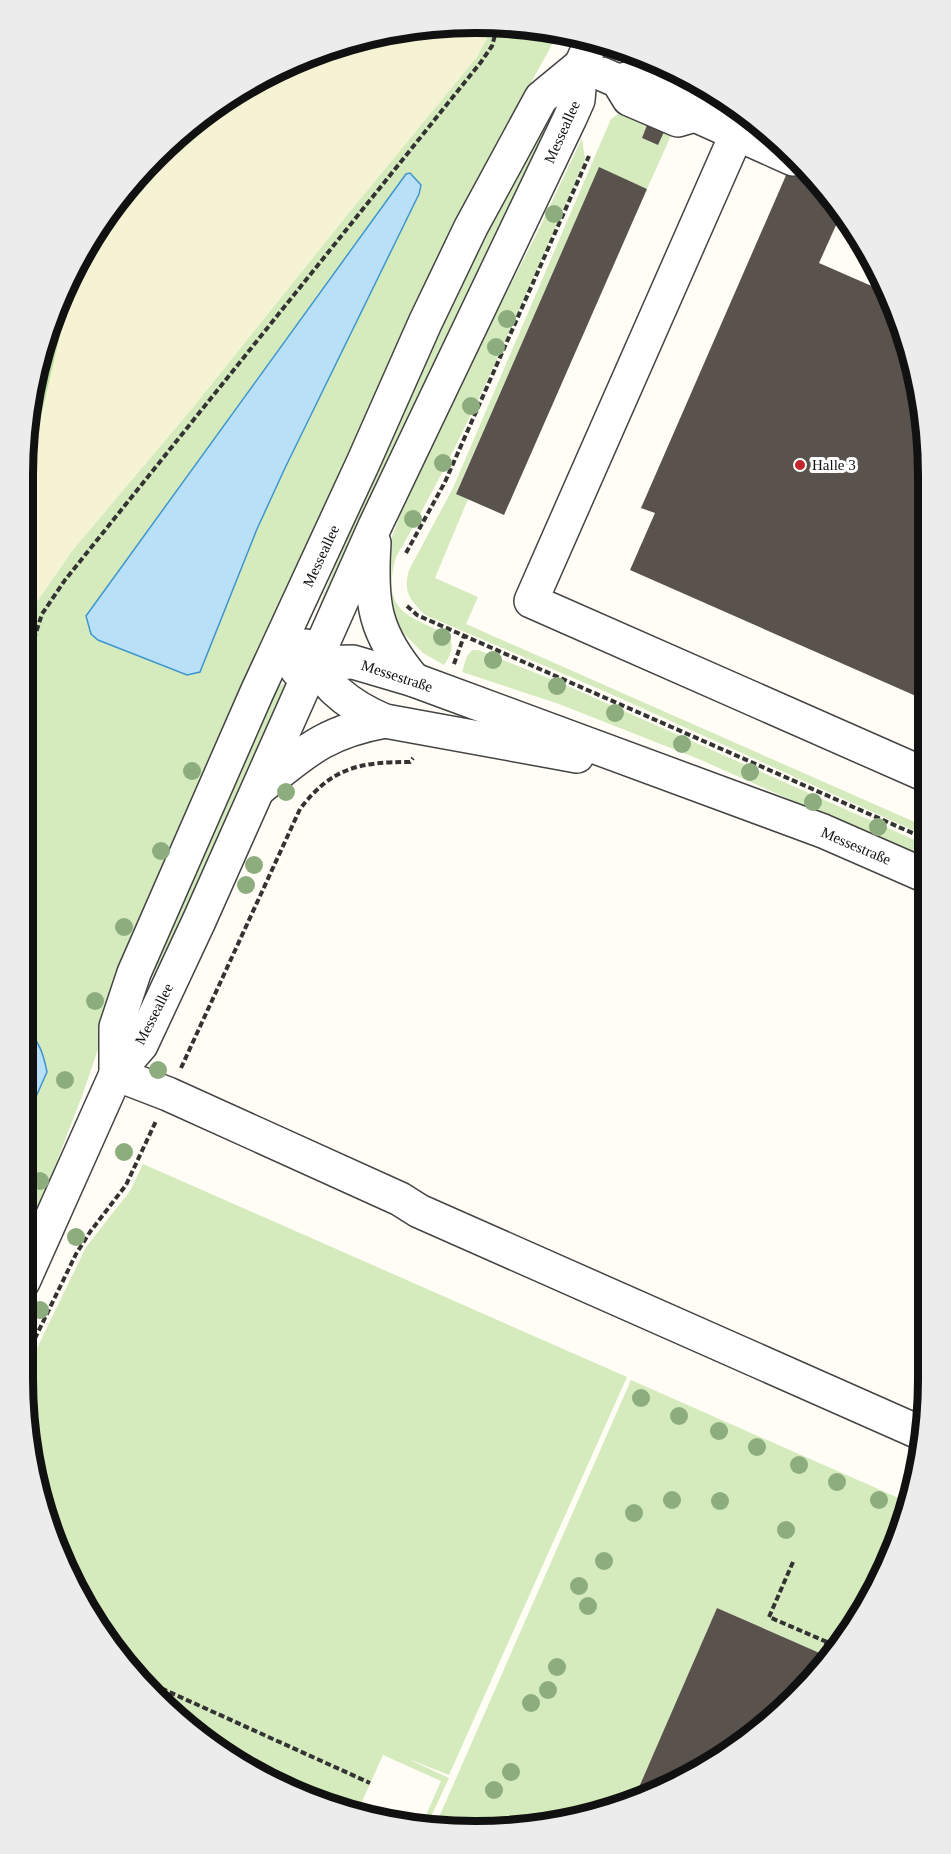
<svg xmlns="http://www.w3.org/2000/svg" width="951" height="1854" font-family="Georgia,serif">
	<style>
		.farmland { fill: #f6f3d4 }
		.green { fill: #d5ebbd }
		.forest { fill: #b9dc9c }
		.water { fill: #b9e0f7; stroke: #3f96cf; stroke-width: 1.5 }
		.building { fill: #5a524d }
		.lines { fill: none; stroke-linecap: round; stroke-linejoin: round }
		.minor-casing { stroke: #444; stroke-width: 36 }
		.path { stroke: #333; stroke-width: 4; stroke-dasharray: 6 3; stroke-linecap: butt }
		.minor { stroke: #fff; stroke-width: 33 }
		.tree { fill: #8dad7f }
		.poi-dot { fill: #c4262e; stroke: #fff; stroke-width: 2 }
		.labels { text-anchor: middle; stroke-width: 6; stroke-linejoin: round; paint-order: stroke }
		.street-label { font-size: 15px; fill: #111; stroke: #fff }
		.poi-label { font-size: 15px; fill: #111; stroke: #fff; text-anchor: start }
		.rim { fill: none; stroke: #111; stroke-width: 8 }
	</style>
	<rect width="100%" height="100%" fill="#fffdf5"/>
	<path class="farmland" d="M491,24L487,38L477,57L348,214L195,405L72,551L27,616L23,624V494L77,262L116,199L177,135L249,83L330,46L417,26Z"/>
	<g class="green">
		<path d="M505,23L559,32L472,189L424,285L345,462L127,965L82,1096L45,1192L23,1241V624L27,616L72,551L195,405L348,214L477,57L487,38L491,24Z"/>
		<path d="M567,87L323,607H321L320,603L339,557L476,251L549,107Z"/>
		<path d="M618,114L628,116L647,125L642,138L658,145L664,132L670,136L669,140L647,189L599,168L456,493L468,499L435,578L478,597L466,624L926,827V836L606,692L425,615C409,599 403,592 409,570L453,488L595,156L611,119Z"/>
		<path d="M582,138L585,160C526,294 470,430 396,557C381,610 406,616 448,634C455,647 451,654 444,665L423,653L395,625L384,560L401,512L455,394L538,231Z"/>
		<path d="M472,650H478L561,683L926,845V860L701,760L559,704L462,672L467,656Z"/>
		<path d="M287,683L141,1013L199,839L270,693L281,685Z"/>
		<path d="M143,1164L627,1377L449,1775L406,1758L449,1778L428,1823L423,1822L441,1781L383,1755L356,1815L224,1755L116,1655L47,1524L23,1377L86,1247L130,1191Z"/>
		<path d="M631,1380L910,1503L882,1579L831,1658L717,1608L633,1801L505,1831L436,1824Z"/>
	</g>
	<path class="forest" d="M77,262L23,494V446L38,358L69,275Z"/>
	<g class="water">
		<path d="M410,173L421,185L419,194L285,468L257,529L200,672L187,675L98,640L91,634L86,616L406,174Z"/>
		<path d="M23,1030C39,1036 44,1057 47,1072L23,1126Z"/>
	</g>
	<g class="building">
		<path d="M647,125L664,132L658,145L642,138Z"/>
		<path d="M794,157L842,212L819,263L890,294L894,302L925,416V700L630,570L655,513L641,508Z"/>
		<path d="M599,167L647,189L504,515L456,494Z"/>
		<path d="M717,1608L831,1658L774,1719L649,1797L633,1801Z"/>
	</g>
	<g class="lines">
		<g class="minor-casing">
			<g id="minor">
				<path d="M602,74L618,81L629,99L678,120L695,115"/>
				<path d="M618,81L639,76L685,96L695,115L793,159"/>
				<path d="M745,115L531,601L926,775"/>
				<path d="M374,543C370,603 374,633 414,680"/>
				<path d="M306,646C320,684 349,706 385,721L577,756"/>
				<path d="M297,670L313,663L353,662L414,680L823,831L926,876"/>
				<path d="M260,788C306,751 325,732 385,721"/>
				<path d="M116,1074V1027L134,973L257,692L363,463L425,323L471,227L541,98L581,65"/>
				<path d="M116,1074L168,1094L400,1199L419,1211L923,1434"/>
				<path d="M23,1282L116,1074L141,1045L199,921L375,526L570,118L578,100L581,65L593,38"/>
			</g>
		</g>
		<g class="path">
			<path d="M406,553L445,482L589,156"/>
			<path d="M407,606L417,615L917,835"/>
			<path d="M23,652L31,648L42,614L65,580L481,62L492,46L498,24"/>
			<path d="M454,664L464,636"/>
			<path d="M181,1068L300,809C332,767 360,762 410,762L413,758"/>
			<path d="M23,1363L76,1254L90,1232L126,1185L156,1121"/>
			<path d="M793,1562L769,1617L827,1642"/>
			<path d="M822,1654L827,1642L839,1648"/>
			<path d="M145,1681L370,1783"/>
		</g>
		<use href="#minor" class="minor"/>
	</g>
	<g class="tree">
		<circle cx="554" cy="214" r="9"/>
		<circle cx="507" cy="319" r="9"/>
		<circle cx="496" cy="347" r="9"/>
		<circle cx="471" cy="406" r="9"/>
		<circle cx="443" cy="463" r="9"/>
		<circle cx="413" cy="519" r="9"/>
		<circle cx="442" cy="637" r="9"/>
		<circle cx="493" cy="660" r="9"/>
		<circle cx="557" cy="686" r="9"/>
		<circle cx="615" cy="713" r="9"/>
		<circle cx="682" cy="744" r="9"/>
		<circle cx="192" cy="771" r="9"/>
		<circle cx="750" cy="772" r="9"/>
		<circle cx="286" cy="792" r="9"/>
		<circle cx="813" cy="802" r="9"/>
		<circle cx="878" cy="827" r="9"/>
		<circle cx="161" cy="851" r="9"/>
		<circle cx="254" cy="865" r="9"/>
		<circle cx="246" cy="885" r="9"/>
		<circle cx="124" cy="927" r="9"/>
		<circle cx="95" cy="1001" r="9"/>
		<circle cx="158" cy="1070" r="9"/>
		<circle cx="65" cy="1080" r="9"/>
		<circle cx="124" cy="1152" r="9"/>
		<circle cx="40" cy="1181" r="9"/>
		<circle cx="76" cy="1237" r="9"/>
		<circle cx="40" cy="1310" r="9"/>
		<circle cx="641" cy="1398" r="9"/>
		<circle cx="679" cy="1416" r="9"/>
		<circle cx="719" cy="1431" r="9"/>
		<circle cx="757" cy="1447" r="9"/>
		<circle cx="799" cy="1465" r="9"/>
		<circle cx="837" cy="1482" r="9"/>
		<circle cx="672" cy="1500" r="9"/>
		<circle cx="879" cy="1500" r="9"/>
		<circle cx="720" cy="1501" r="9"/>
		<circle cx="634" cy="1513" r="9"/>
		<circle cx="786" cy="1530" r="9"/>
		<circle cx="604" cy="1561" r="9"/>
		<circle cx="579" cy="1586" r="9"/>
		<circle cx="588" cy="1606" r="9"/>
		<circle cx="557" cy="1667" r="9"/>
		<circle cx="548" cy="1690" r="9"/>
		<circle cx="531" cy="1703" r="9"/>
		<circle cx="511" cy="1772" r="9"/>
		<circle cx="494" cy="1790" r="9"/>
	</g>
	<circle class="poi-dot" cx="800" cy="465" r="6"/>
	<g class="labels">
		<g class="street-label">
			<text transform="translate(562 132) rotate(-66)" y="5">Messeallee</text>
			<text transform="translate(321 556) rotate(-65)" y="5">Messeallee</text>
			<text transform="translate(397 676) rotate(18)" y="5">Messestraße</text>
			<text transform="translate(856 846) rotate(23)" y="5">Messestraße</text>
			<text transform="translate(154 1014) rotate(-63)" y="5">Messeallee</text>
		</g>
		<g class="poi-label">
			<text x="812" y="470">Halle 3</text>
		</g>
	</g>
	<path d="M0 0H951V1854H0ZM475 33H476A442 442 0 0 1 918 475V1379A442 442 0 0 1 476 1821H475A442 442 0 0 1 33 1379V475A442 442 0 0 1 475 33Z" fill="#ececec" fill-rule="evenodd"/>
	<path class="rim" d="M475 33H476A442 442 0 0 1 918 475V1379A442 442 0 0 1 476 1821H475A442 442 0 0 1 33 1379V475A442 442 0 0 1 475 33Z"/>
</svg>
